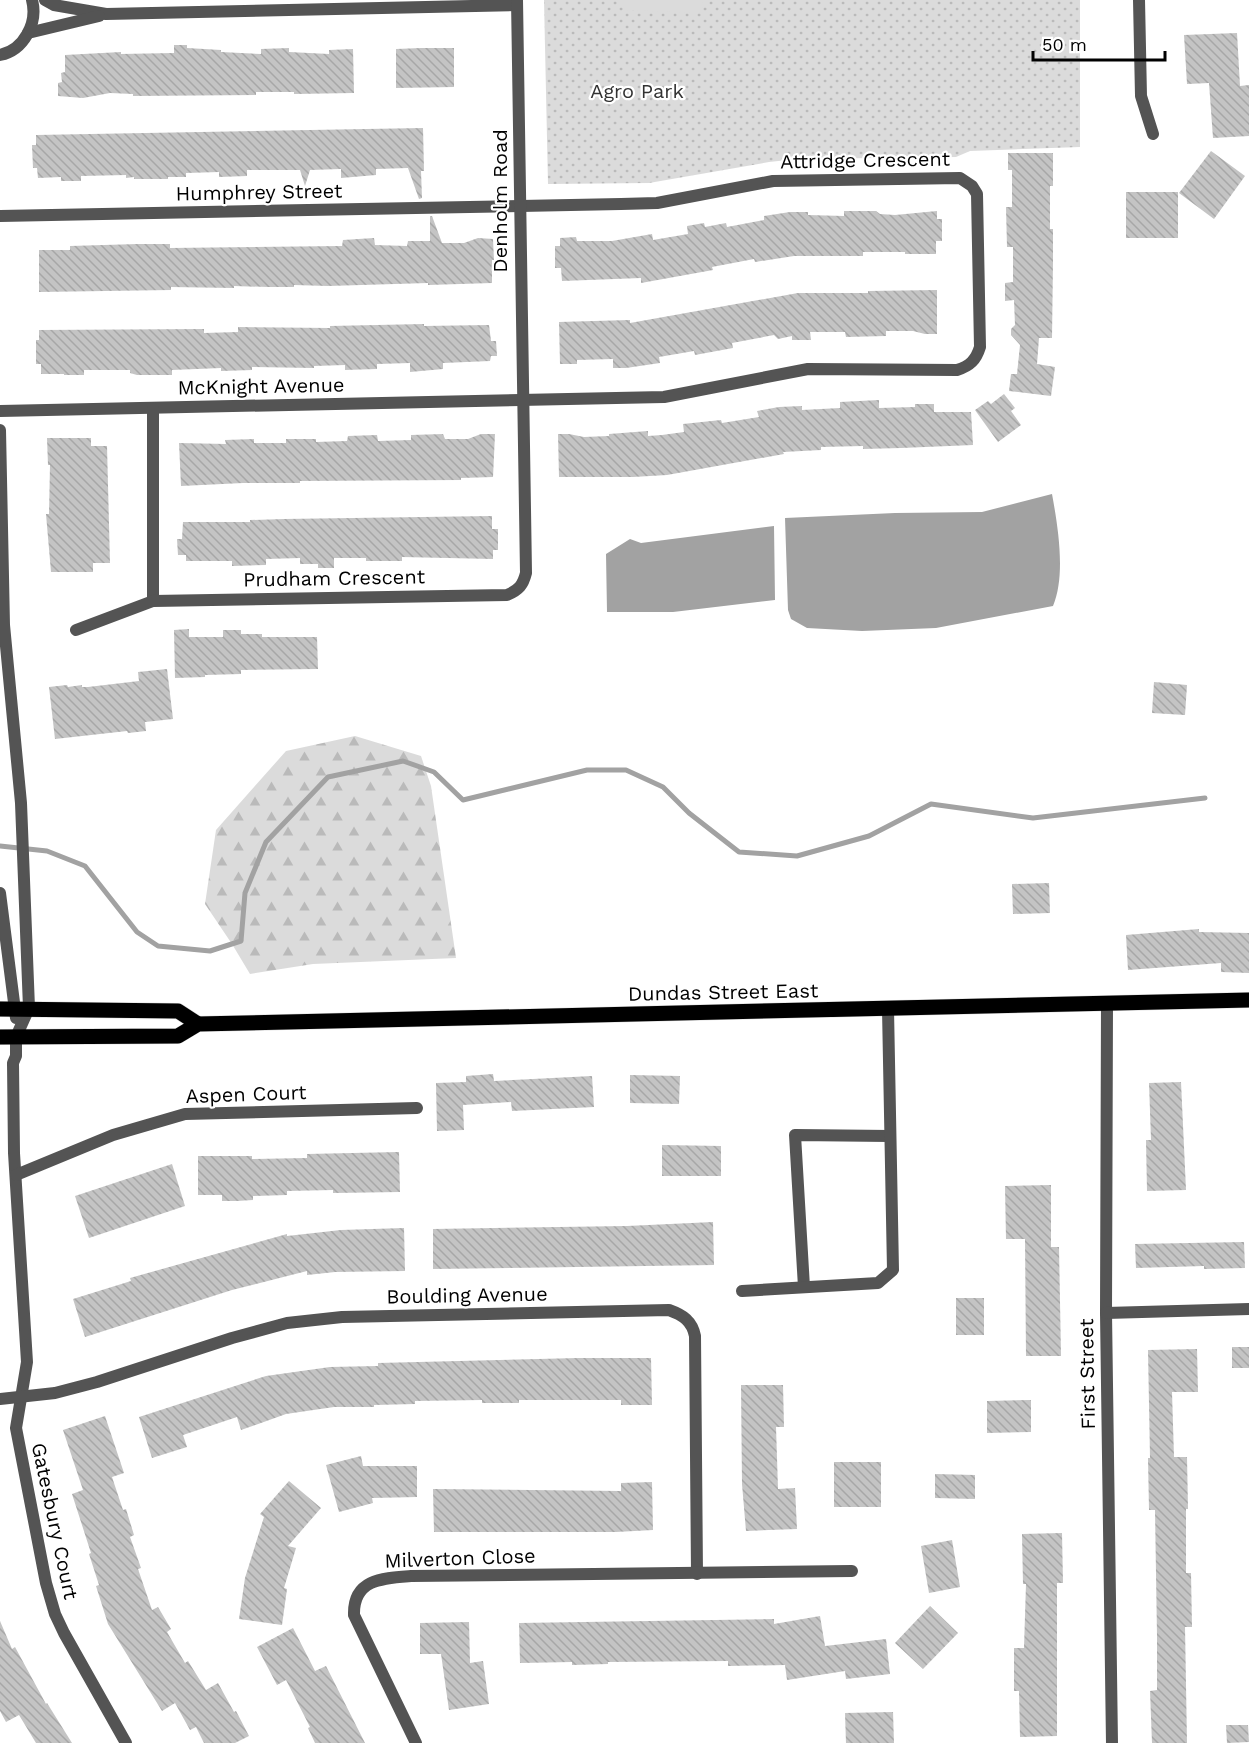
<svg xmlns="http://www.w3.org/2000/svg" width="1249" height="1743" font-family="'Work Sans',sans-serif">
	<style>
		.forest { fill: url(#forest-firs) }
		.park { fill: url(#park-dots) }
		.garden { fill: #dbdbdb }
		.water { fill: #a2a2a2 }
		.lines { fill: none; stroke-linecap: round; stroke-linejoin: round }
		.stream { stroke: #a2a2a2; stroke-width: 5 }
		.building { fill: url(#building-back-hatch) }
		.primary-casing { stroke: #dbdbdb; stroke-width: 16 }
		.minor { stroke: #545454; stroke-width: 12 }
		.tertiary { stroke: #545454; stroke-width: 12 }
		.primary { stroke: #000; stroke-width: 15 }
		.labels { text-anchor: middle; stroke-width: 4.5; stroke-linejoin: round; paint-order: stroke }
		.park-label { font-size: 20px; fill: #323232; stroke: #fff }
		.street-label { font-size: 20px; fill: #000; stroke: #fff }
	</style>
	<defs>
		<pattern id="forest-firs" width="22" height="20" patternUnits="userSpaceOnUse" patternTransform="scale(1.5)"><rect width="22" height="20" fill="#dbdbdb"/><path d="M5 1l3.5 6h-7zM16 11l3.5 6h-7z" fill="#bababa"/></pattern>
		<pattern id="park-dots" width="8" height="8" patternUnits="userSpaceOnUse" patternTransform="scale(1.5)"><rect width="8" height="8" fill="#dbdbdb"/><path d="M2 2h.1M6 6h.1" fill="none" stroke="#bababa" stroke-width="1.8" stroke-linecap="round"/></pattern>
		<pattern id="building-back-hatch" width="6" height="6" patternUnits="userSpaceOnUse" patternTransform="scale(1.5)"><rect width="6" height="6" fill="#c4c4c4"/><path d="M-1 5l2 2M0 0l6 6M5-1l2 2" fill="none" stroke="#a7a7a7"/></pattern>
	</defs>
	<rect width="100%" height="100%" fill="#fff"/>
	<path class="forest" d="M355,736L421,756L431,786L456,958L313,964L250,974L232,944L205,904L216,830L286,751Z"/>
	<path class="park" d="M544,0H1080V147L970,151L956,157L797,159L769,162L649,183L548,184Z"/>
	<path class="garden" d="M623,0H702L703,13L624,10Z"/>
	<g class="water">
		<path d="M1052,494C1058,527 1066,575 1053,606L936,628L862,631L807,628L791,619L788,610L785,518L895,513L982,512Z"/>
		<path d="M774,526L775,600L673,612H607L606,554L630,539L641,543Z"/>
	</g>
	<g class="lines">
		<path class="stream" d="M0,846L47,851L85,866L137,932L158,946L210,951L241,941L245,893L266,842L328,777L403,761L434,772L463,800L587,770H626L663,787L689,813L739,852L797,856L869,836L931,804L1033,818L1205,798"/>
	</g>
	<g class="building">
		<path d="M1237,33L1240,86L1249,85V136L1213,138L1209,83L1187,84L1184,35Z"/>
		<path d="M174,45H187V48L221,50V52L261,54V49L289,48V52L329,54V50L353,49L354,93L294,94V92H256V95L133,96V94L110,93L83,98L58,96V83L62,82L61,73L65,72V55L121,52V54L174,53Z"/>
		<path d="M421,48H454V87L396,88V49Z"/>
		<path d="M423,128L424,171H421L422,198L419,199L408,168L376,169V175L341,178V169L310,170L305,186L300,170H247V176L219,177V172L186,173V177H168V179H134V177L126,178V175L81,176V181H61V177L38,178L37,168H33L32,145H36V135Z"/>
		<path d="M1211,151L1245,176L1214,219L1179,193Z"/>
		<path d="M1008,153H1053V186H1050V229H1053V262L1052,338H1039L1037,364L1055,367L1051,396L1009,391L1011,374H1017L1020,345L1011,335V329L1015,325L1014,300L1005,301V283L1013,282V247H1007L1006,207H1012V170H1008Z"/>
		<rect x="1126" y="192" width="52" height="46"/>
		<path d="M844,211H876L880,214L895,215L937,211V219H942V241H936V254H905V252H863V256H794L755,262L754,259L712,267L713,270L641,283V278L562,281L561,268H555V246H560V238L576,237L577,241H612L652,234L653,240L688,234L687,226L704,223L705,227L726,223L727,227L764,220V216L790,212H808V215L844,216Z"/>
		<path d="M430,216H432L442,243H464L478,238L493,239L494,260H492V283L428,285V283L328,286L294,285V287H268L234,286V288L171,287V290L39,292V250H70V246L138,244H170V248L342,246L343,240L374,238L375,245L407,246L408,241H430Z"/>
		<path d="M937,290V334H925L913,331H886V336L846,337L845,332H810L811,340H792V336L778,339L774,335L732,343L733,348L695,355L694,351L659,357L660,363L626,368H613V359L577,360V364H560L559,322L630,320V323L798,293H868V291Z"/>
		<path d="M424,324V326L489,325L491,341H496L497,356H491L490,361L443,363V369L410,372V363L377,364V369L345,370V365L314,366V368L252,367V370L221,371V368L172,370V375H137L130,373V370H84V375H64V374H41V364H36V340H39V330L204,329V333L238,332V327L330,328V326Z"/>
		<path d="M1004,394L1015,408L1011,411L1021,425L998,442L975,410L988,401L991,404Z"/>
		<path d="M879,400V408L915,407V404H934V412H971L973,445L901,448L863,449V446L821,447V450L783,452L784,454L667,475L633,477H559L558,434H569L584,437L609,436V434L648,431V436L662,435L684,432L683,424L721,420L722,423L759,417L757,411L779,407L802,406V410L840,408V402Z"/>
		<path d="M443,434L445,439H468L481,434H495L493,477L461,478V480L300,481V483H243L181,486L179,443L226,444L225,440L254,439V443H286V439H316V442L347,441L348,436L377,435L378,441L411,440V435Z"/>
		<path d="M47,438H91V446H107L110,563H93V572H51L46,514H49L50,465H48Z"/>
		<path d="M492,516V529H498V550H493V559L402,557V561H366V558H334V568H318V564H300V558L266,559V565L232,566V561H186V555H178L177,539H182L183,522H250V520L284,519Z"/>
		<path d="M189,629V637H223V630H241V634H262V637H317L318,669L241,670V674L205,675V677L175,678L174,630Z"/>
		<path d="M167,669L173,719L145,722L146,731L128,733L127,731L55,739L49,687L67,685L68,687L82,685V687H88L139,681L138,672Z"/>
		<path d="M1154,682L1187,685L1185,715L1152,713Z"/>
		<path d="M1049,883L1050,913L1013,914L1012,884Z"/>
		<path d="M1199,929V932L1249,933V973L1221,972V963L1128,970L1126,935Z"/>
		<path d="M493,1074L494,1081L592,1076L594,1107L512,1111L511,1102L463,1105L464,1130L437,1131L436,1083L466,1082V1076Z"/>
		<path d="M630,1075L680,1076L679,1104L630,1103Z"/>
		<path d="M1181,1082L1186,1190L1147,1191L1146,1140H1151L1149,1083Z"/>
		<path d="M662,1145L721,1146V1176H662Z"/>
		<path d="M399,1152L400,1192L333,1193V1190L287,1191V1195L253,1196V1200L237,1201H222V1195H198V1156H252V1159L307,1158V1154Z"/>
		<path d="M172,1164L185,1206L89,1238L75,1196Z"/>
		<path d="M1051,1185V1247H1059L1061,1356H1026L1025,1239H1006L1005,1186Z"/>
		<path d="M713,1222L714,1265L433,1269V1229L627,1226Z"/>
		<path d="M404,1228L405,1271L335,1272L307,1275V1271L232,1290L85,1337L73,1299L131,1281L130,1278L287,1234V1236L341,1230Z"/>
		<path d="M1244,1242L1245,1268L1204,1269V1266L1136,1268L1135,1244Z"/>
		<rect x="956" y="1298" width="28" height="37"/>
		<rect x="1232" y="1347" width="17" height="21"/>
		<path d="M1197,1349L1198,1392H1172L1174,1457H1187L1188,1509H1186V1573H1191L1192,1627H1185L1187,1743H1152L1150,1691L1157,1690V1635L1155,1510H1149L1148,1458H1150L1148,1350Z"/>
		<path d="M578,1358H651L652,1405H621V1400H519V1403H482V1400L415,1401V1404L374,1405V1407H334L286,1414L241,1430L237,1417L183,1435L187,1447L152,1458L139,1417L266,1376L330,1367L378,1366V1363Z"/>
		<path d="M741,1385H783L784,1427H776L778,1489L795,1488L797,1529L746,1531L742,1484Z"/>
		<path d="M1031,1400V1432L987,1433V1401Z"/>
		<path d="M105,1416L124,1473L112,1477L123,1510L126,1509L134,1535L130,1537L141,1568L138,1569L152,1610L158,1607L171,1629L167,1632L185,1663L188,1661L206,1690L218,1683L234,1712L236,1711L249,1736L235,1743H204L196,1727L190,1730L175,1703L162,1711L108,1624L96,1586L99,1585L89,1554L91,1553L72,1494L83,1490L63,1430Z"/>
		<path d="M361,1456L363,1466H417V1497L372,1498L373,1503L339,1512L326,1465Z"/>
		<rect x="834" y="1462" width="47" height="45"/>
		<path d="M935,1474L975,1475V1499L935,1498Z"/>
		<path d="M289,1481L321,1508L288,1546L296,1548L284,1588L287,1589L282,1625L239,1619L245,1578L264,1517L260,1514Z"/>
		<path d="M652,1482L653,1530L616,1532H434L433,1489L621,1491V1483Z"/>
		<path d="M1062,1533L1063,1583H1057V1736L1020,1737L1019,1691H1014V1648H1024L1026,1584H1023L1022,1534Z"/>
		<path d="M952,1540L960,1587L929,1593L921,1546Z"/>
		<path d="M930,1606L958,1633L923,1669L895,1643Z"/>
		<path d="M820,1616L825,1646L886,1639L890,1674L846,1679L845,1671L787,1680L785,1665L728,1666V1661L608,1662V1664L572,1665V1662L520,1663L519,1623L774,1619V1624Z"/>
		<path d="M0,1621L12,1649L15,1647L46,1704L47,1703L72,1743H36L19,1715L6,1722L0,1711Z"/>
		<path d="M469,1622L470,1663L483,1661L489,1704L449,1710L441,1654H420V1623Z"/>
		<path d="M293,1628L315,1671L326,1666L365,1743H315L308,1728L310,1727L286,1680L277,1685L257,1647Z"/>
		<path d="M893,1712L894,1743H846L845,1713Z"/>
		<path d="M1226,1725H1248L1249,1742L1227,1743Z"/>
	</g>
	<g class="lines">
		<g class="primary-casing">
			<g id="primary">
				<path d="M0,1009L178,1011L198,1024"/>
				<path d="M0,1037L178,1036L198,1024L1249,1000"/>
			</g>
		</g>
		<g class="minor">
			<path d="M45,0L54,5L106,14L517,5"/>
			<path d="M1139,0L1141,96L1153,134"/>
			<path d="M28,33L99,16"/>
			<path d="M0,216L621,204L657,203L773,181L960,178L972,186L977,194L980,347C976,360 970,366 957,370L808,369L664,397L0,411"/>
			<path d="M153,408V601"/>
			<path d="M76,630L153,601L507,595C519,590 523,585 526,573L517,0"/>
			<path d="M1107,1005L1106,1313L1112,1743"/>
			<path d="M16,1037V1056L13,1063L14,1153L27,1362L16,1428L46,1583L55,1614L64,1633L126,1743"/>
			<path d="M16,1175L113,1135L185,1114L417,1108"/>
			<path d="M804,1287L795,1135L890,1136"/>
			<path d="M742,1291L878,1283L893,1270L888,1009"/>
			<path d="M1106,1313L1249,1309"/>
			<path d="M0,1399L55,1393L97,1382L232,1338L287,1323L342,1317L669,1310C683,1315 692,1321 695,1336L697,1574"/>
			<path d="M416,1743L354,1615C353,1579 383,1578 411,1576L852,1571"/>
		</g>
		<g class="tertiary">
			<path d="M0,55C24,50 38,23 32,0"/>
			<path d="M0,430L4,625L21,803L29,1008L16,1037"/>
			<path d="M0,893L16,1018"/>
		</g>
		<use href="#primary" class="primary"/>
	</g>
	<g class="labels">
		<g class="park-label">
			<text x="637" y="98">Agro Park</text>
		</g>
		<g class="street-label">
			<text transform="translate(865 160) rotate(-1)" y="7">Attridge Crescent</text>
			<text transform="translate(259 192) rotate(-1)" y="7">Humphrey Street</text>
			<text transform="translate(500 201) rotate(-90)" y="7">Denholm Road</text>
			<text transform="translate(261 386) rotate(-1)" y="7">McKnight Avenue</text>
			<text transform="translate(334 578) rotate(-1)" y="7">Prudham Crescent</text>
			<text transform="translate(723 992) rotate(-1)" y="7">Dundas Street East</text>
			<text transform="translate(246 1094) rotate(-2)" y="7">Aspen Court</text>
			<text transform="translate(467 1295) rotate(-1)" y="7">Boulding Avenue</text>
			<text transform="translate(1087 1374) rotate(-91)" y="7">First Street</text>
			<text transform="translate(55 1521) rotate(78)" y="7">Gatesbury Court</text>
			<text transform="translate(460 1558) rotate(-2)" y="7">Milverton Close</text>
		</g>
	</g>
	<path d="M1033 51v9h132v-9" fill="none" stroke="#000000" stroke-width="3"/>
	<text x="1042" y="51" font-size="18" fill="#000000" stroke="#ffffff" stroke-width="4.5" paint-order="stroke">50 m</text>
</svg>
